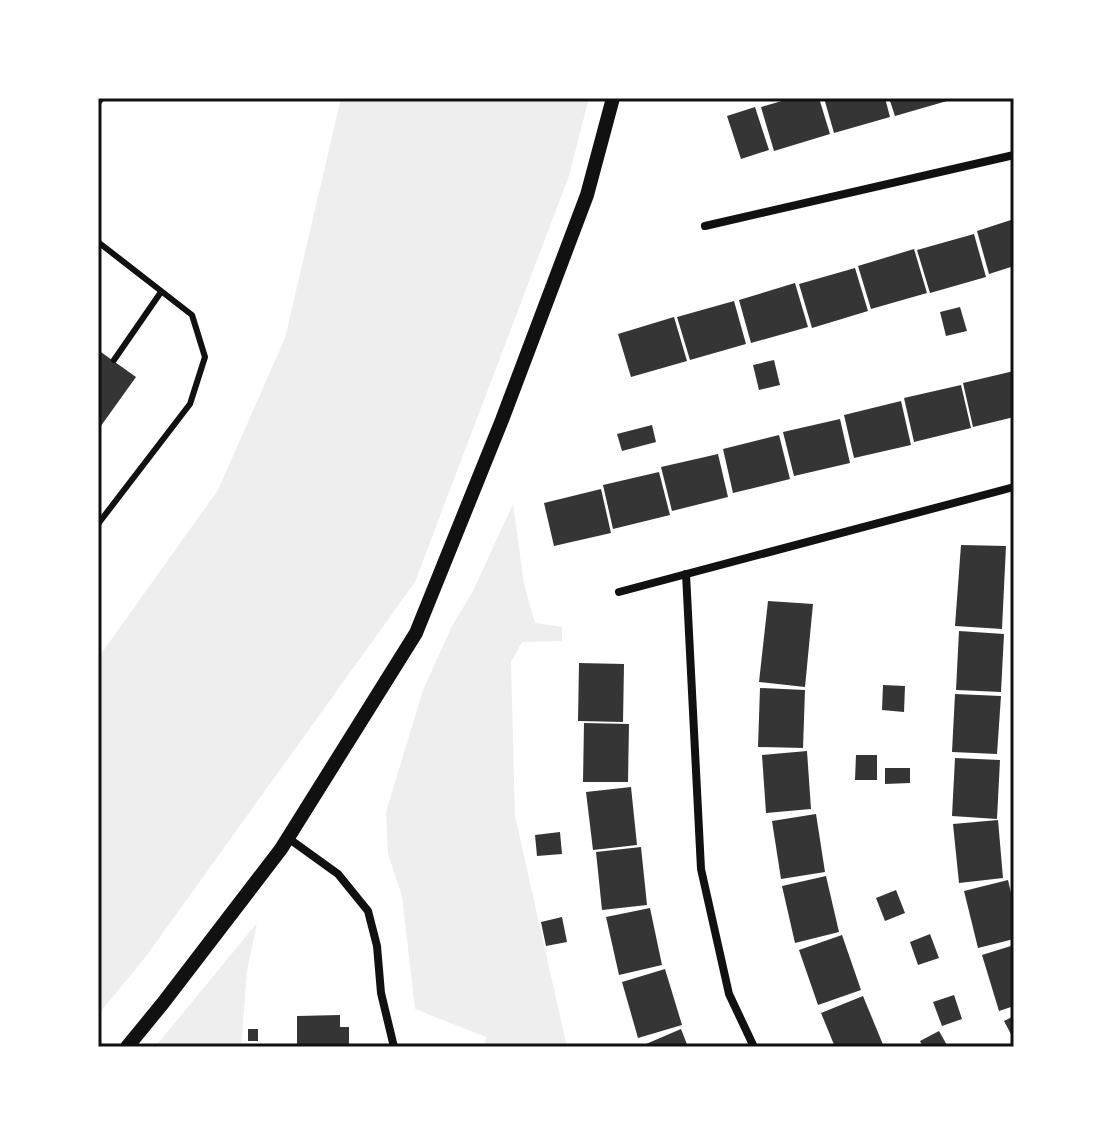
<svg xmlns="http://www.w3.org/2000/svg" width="1112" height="1145" font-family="Merriweather,serif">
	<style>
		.green { fill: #eee }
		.building { fill: #353535 }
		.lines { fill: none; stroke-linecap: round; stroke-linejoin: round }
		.service { stroke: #111; stroke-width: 6 }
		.minor { stroke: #111; stroke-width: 8 }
		.tertiary { stroke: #111; stroke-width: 14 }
		.neatline { fill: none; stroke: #111; stroke-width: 3 }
	</style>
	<rect width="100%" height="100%" fill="#fff"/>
	<g class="green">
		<path d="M341,98H589L569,176L415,582L147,955L98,1015V658L218,490L285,338Z"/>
		<path d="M513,504L524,584L535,623L562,627V641L522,642L511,662L515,816L567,1047H485L486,1037L415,1009L402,896L388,854L386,812L423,690L452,626L473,591Z"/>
		<path d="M257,923L247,971L241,1047H155Z"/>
	</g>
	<g class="building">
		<path d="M819,98L830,134L774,151L761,107L792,98Z"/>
		<path d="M824,98H885L890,117L834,133Z"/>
		<path d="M889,98H954V99L895,116Z"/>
		<path d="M755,107L769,150L741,159L727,116Z"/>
		<path d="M1014,219V266L989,274L977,231Z"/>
		<path d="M974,234L986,277L930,293L917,250Z"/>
		<path d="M914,249L927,293L871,309L858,266Z"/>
		<path d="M855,268L868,311L812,328L799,284Z"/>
		<path d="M795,283L808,327L751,343L739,300Z"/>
		<path d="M734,301L746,344L690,360L677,317Z"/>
		<path d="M960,307L967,331L946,336L940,312Z"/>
		<path d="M674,317L687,361L631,377L618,334Z"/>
		<path d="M98,350L136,377L98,430Z"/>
		<path d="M774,360L780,385L759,390L753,365Z"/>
		<path d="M1014,371V417L973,427L963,383Z"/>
		<path d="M961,385L971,428L914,442L904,398Z"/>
		<path d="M901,401L911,445L854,458L844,415Z"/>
		<path d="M840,419L850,463L794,476L783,432Z"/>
		<path d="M652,425L656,442L622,451L617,434Z"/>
		<path d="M779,435L790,479L733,493L723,449Z"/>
		<path d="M718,454L728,497L672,511L661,467Z"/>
		<path d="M659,472L670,515L613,529L603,485Z"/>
		<path d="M601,489L611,533L554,546L544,503Z"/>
		<path d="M961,545L1006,546L1002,629L955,626Z"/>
		<path d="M768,601L813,604L805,687L759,682Z"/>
		<path d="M959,631L1004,634L1001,692L956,690Z"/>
		<path d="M579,663L624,664L623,722L578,721Z"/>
		<path d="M883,685L905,686L904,712L882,710Z"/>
		<path d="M760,688L805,690L803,748L758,747Z"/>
		<path d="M955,694L1001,696L997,754L952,752Z"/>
		<path d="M584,723L629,724L628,782H583Z"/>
		<path d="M807,751L811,809L766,813L762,755Z"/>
		<path d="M856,755H877V780H855Z"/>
		<path d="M955,758L1000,760L997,819L952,816Z"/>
		<path d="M885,768H910V783L885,784Z"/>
		<path d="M631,787L637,845L593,850L586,792Z"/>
		<path d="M816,814L825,872L781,879L772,821Z"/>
		<path d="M998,820L1003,878L959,883L953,824Z"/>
		<path d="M560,832L562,854L537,856L535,835Z"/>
		<path d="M641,847L647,905L602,910L596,852Z"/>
		<path d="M826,876L839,932L795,943L782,886Z"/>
		<path d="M1008,880L1014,906V939L978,948L964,891Z"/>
		<path d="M896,890L905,913L885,921L876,898Z"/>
		<path d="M650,908L662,965L619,975L606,917Z"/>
		<path d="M562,917L567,942L546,946L541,922Z"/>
		<path d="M930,934L939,958L918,965L910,942Z"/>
		<path d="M842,935L861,990L818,1005L799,950Z"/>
		<path d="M1014,945V1006L999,1011L982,955Z"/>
		<path d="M665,969L682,1025L638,1038L622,982Z"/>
		<path d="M954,995L962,1019L942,1026L933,1002Z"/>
		<path d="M863,996L884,1047H835L821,1013Z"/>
		<path d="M340,1015V1027H349V1047H297V1016Z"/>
		<path d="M1014,1016V1040L1004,1021Z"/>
		<rect x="248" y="1029" width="10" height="12"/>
		<path d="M681,1029L688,1047H639Z"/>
		<path d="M939,1031L948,1047H923L920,1041Z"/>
	</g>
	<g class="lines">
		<g class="service">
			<path d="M98,103L102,98"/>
			<path d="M98,242L192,315L205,357L190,404L98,524"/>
			<path d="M114,360L161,292"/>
		</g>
		<g class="minor">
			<path d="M705,226L1014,155"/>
			<path d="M686,574L701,869L729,994L754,1047"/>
			<path d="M619,592L1014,487"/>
			<path d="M288,838L338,874L368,911L377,946L381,993L394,1047"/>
		</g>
		<path class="tertiary" d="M127,1047L163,1003L281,849L416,633L502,420L587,195L613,98"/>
	</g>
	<rect width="1112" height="1145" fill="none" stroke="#ffffff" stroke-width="200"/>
	<rect x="100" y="100" width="912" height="945" class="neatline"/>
</svg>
